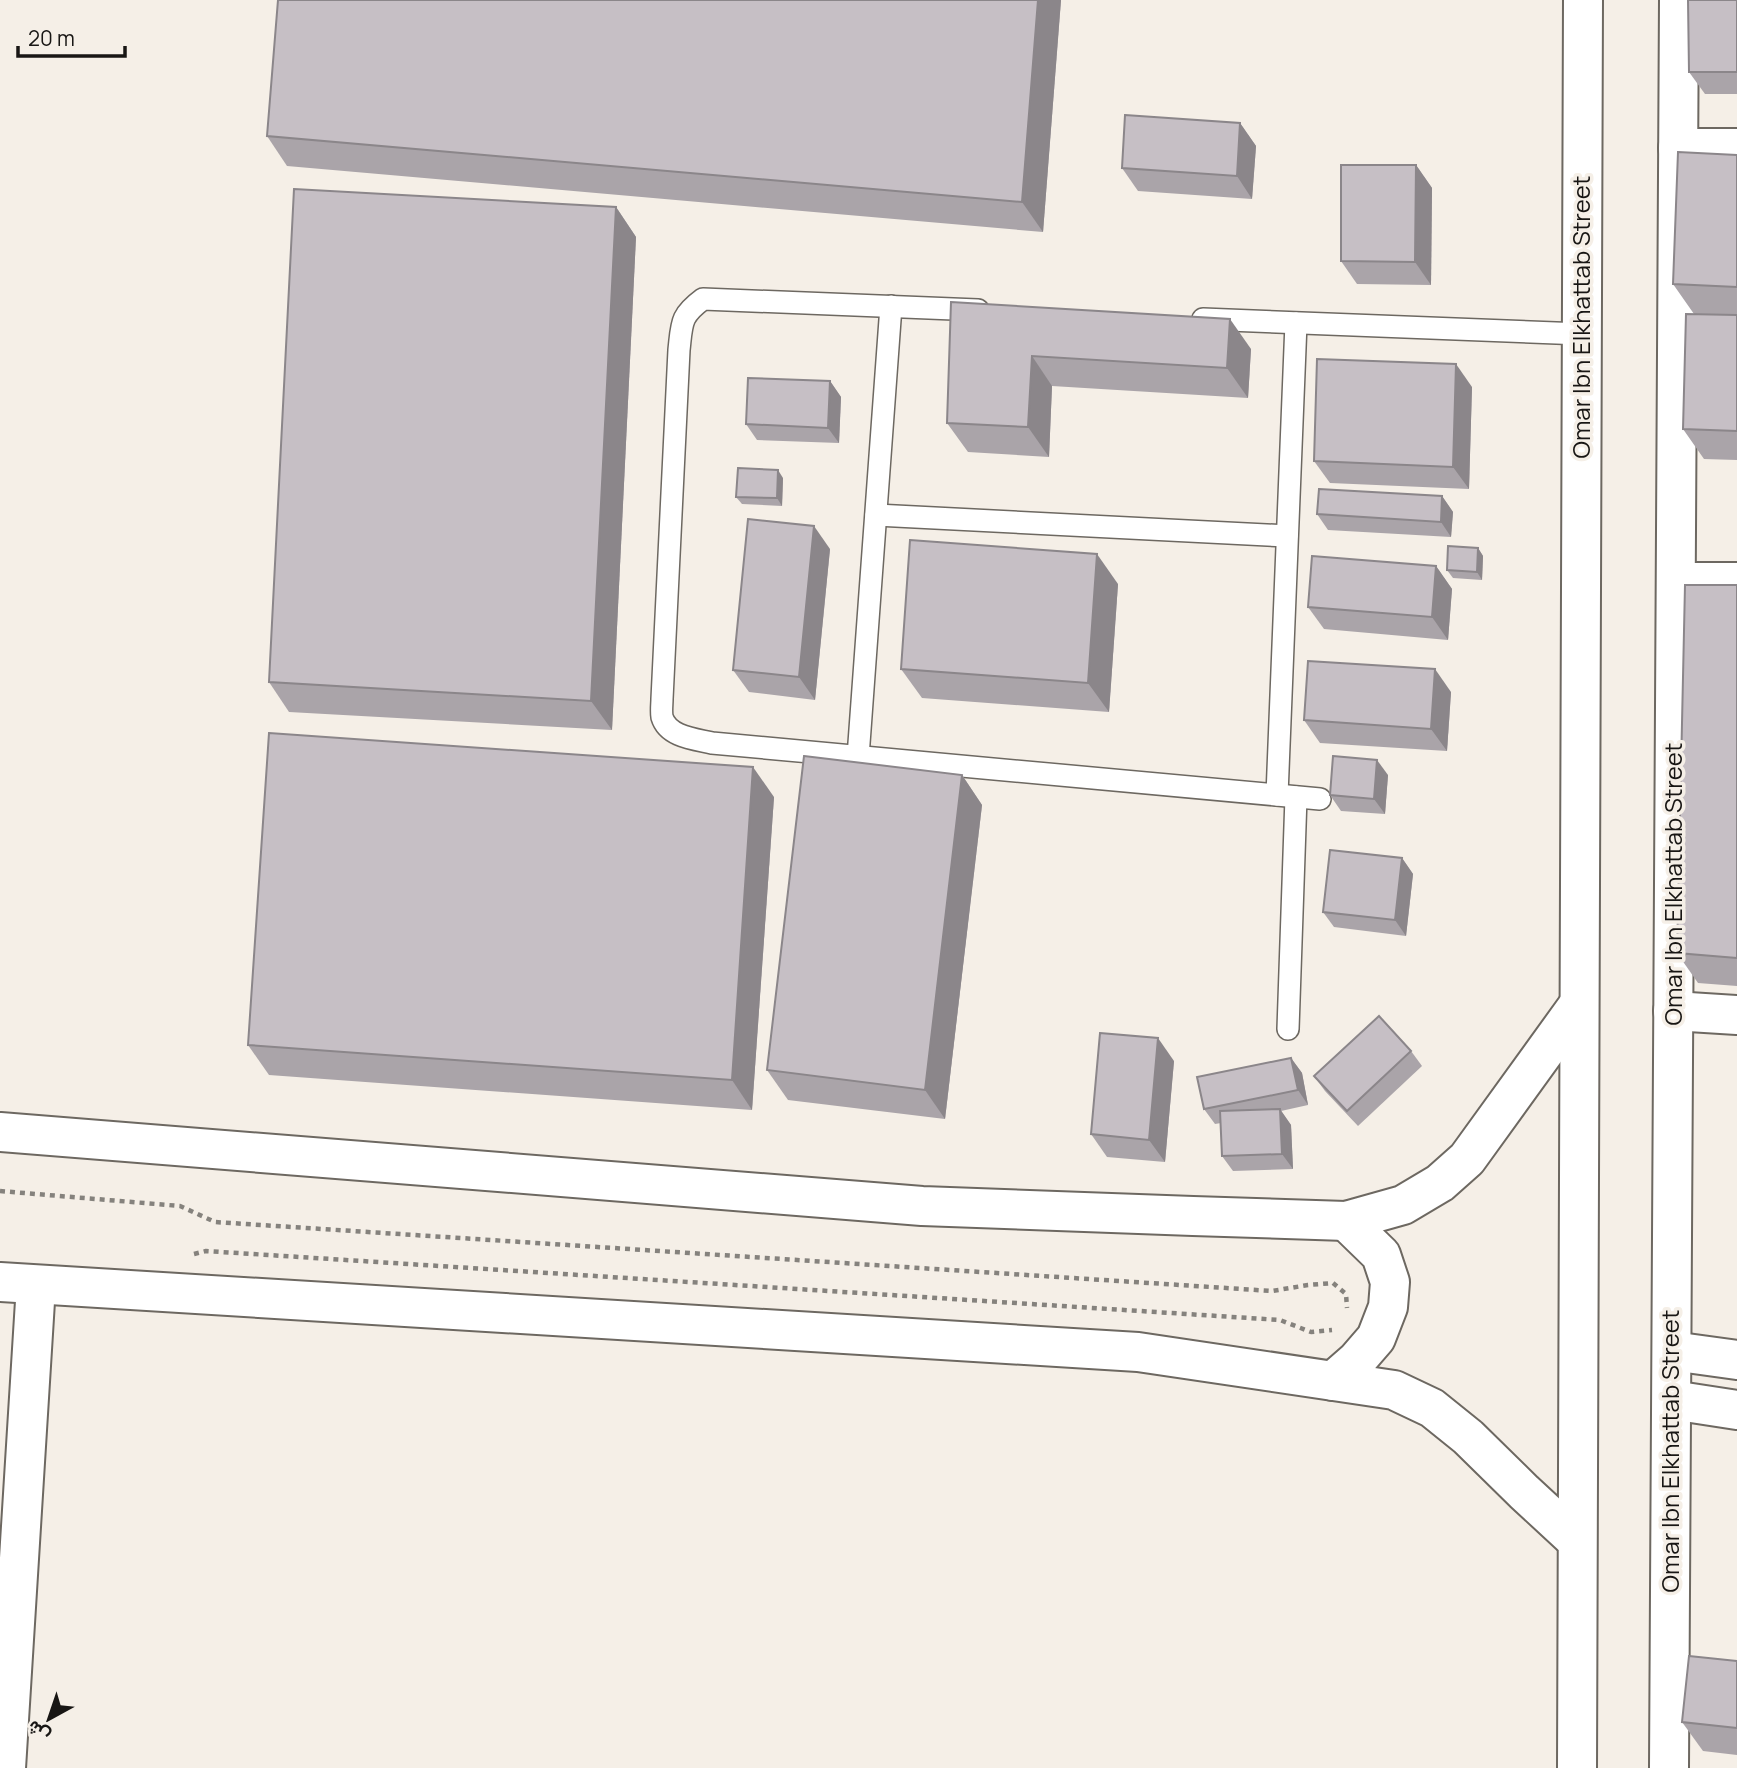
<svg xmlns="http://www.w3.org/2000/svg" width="1737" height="1768" font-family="Manrope,Vazirmatn,sans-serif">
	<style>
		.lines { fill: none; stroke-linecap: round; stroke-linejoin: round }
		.lane-casing { stroke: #6d6861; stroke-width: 24 }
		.street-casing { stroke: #6d6861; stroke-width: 42 }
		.secondary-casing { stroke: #6d6861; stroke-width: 42 }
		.path { stroke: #85827d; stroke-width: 4.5; stroke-dasharray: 5 5; stroke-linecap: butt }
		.lane { stroke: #fff; stroke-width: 21 }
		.street { stroke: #fff; stroke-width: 38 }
		.secondary { stroke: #fff; stroke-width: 38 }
		.wall { fill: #aaa4a9 }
		.shaded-wall { fill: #8b868a }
		.building { fill: #c6bfc5; stroke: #8b868a; stroke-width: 2 }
		.labels { text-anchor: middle; stroke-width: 7; stroke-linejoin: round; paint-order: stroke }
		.street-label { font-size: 24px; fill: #181614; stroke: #f5efe7 }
	</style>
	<rect width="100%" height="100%" fill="#f5efe7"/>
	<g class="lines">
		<g class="lane-casing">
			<g id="lane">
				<path d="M978,310L703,299C680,316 682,323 679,350L662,699C662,704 661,711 662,717C668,737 695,739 712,743L1320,799"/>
				<path d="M1203,319L1582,334"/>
				<path d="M876,515L1287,536"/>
				<path d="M858,757L891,306"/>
				<path d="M1277,795L1296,323"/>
				<path d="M1288,1029L1296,797"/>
			</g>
		</g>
		<g class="street-casing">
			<g id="street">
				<path d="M1678,148H1737"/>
				<path d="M1676,582H1737"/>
				<path d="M1673,1011L1737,1015"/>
				<path d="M0,1132L922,1206L1193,1216L1346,1221L1403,1205L1440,1183L1467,1159L1579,1004"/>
				<path d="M0,1282L1138,1352L1394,1390L1432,1408L1468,1437L1524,1492L1577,1541"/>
				<path d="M1333,1381L1357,1360L1376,1338L1388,1307L1390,1282L1381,1255L1346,1221"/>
				<path d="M6,1768L36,1285"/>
			</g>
		</g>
		<g class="secondary-casing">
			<g id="secondary">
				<path d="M1672,1351L1737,1360"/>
				<path d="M1672,1400L1737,1410"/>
				<path d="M1577,1768L1583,0"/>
				<path d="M1669,1768L1679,0"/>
			</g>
		</g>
		<g class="path">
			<path d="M0,1191L180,1206L215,1222L1272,1291L1308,1285L1333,1283L1346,1294L1347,1308"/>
			<path d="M194,1254L206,1251L1280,1320L1311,1332L1332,1330"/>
		</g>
		<use href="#lane" class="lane"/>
		<use href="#street" class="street"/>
		<use href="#secondary" class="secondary"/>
	</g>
	<g class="wall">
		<path d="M278,0H1061L1043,232L287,166L267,136Z"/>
		<path d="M1737,0V94H1705L1689,72Z"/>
		<path d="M1240,123L1256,146L1252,199L1138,191L1122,168Z"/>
		<path d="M1737,155V460L1704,459L1683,429L1694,314L1673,284Z"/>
		<path d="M1416,165L1432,188L1431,285L1357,284L1341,261Z"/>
		<path d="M616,207L636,237L612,730L289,712L269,682Z"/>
		<path d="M951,302L1251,349L1248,398L1052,386L1049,457L968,452L947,423Z"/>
		<path d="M830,381L841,397L839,443L757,440L746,424Z"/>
		<path d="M1472,387L1469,489L1330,483L1314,461Z"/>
		<path d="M783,478L782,506L742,504L736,497Z"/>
		<path d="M1442,496L1453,512L1451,537L1328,530L1317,514Z"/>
		<path d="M1478,548L1483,556L1482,580L1453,578L1447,570Z"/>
		<path d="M830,549L815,700L749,692L733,670Z"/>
		<path d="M1436,566L1452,589L1448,640L1324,629L1308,607Z"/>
		<path d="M1118,584L1109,712L922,698L901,669Z"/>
		<path d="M1737,585V986L1698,983L1677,953Z"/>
		<path d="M1451,692L1447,751L1320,743L1304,720Z"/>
		<path d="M962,775L982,805L945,1119L788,1100L767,1070Z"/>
		<path d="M1388,775L1385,814L1341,811L1330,795Z"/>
		<path d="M774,797L752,1110L269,1075L248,1045Z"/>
		<path d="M1402,858L1413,874L1406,936L1334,927L1323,912Z"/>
		<path d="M1411,1051L1422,1066L1358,1126L1325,1091L1314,1076Z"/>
		<path d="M1291,1058L1302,1073L1308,1105L1281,1111L1291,1125L1293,1169L1233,1171L1222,1156L1221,1123L1215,1124L1204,1109Z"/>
		<path d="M1174,1061L1165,1162L1107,1157L1091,1134Z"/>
		<path d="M1737,1661V1755L1703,1751L1682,1722Z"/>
	</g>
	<g class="shaded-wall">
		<path d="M1038,0H1061L1043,232L1022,202Z"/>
		<path d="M1240,123L1256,146L1252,199L1237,176Z"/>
		<path d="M1416,165L1432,188L1431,285L1415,262Z"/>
		<path d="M616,207L636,237L612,730L591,701Z"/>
		<path d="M1230,319L1251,349L1248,398L1227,368Z"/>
		<path d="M1032,356L1052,386L1049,457L1028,427Z"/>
		<path d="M1456,364L1472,387L1469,489L1453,467Z"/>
		<path d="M830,381L841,397L839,443L828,428Z"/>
		<path d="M778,470L783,478L782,506L777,498Z"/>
		<path d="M1442,496L1453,512L1451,537L1441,522Z"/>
		<path d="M814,526L830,549L815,700L799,677Z"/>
		<path d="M1478,548L1483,556L1482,580L1477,572Z"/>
		<path d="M1097,554L1118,584L1109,712L1088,683Z"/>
		<path d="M1436,566L1452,589L1448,640L1432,617Z"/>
		<path d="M1435,669L1451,692L1447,751L1431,729Z"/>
		<path d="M1377,760L1388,775L1385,814L1374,799Z"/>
		<path d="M753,767L774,797L752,1110L732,1080Z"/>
		<path d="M962,775L982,805L945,1119L925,1090Z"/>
		<path d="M1402,858L1413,874L1406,936L1395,920Z"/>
		<path d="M1158,1038L1174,1061L1165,1162L1149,1140Z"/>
		<path d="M1291,1058L1302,1073L1308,1105L1298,1090Z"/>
		<path d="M1280,1109L1291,1125L1293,1169L1282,1154Z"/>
	</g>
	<g class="building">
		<path d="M278,0H1038L1022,202L267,136Z"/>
		<path d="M1688,0H1737V72H1689Z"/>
		<path d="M1125,115L1240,123L1237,176L1122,168Z"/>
		<path d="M1678,152L1737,155V287L1673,284Z"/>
		<path d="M1341,165H1416L1415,262L1341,261Z"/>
		<path d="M294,189L616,207L591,701L269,682Z"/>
		<path d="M951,302L1230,319L1227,368L1032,356L1028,427L947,423Z"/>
		<path d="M1686,314L1737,315V431L1683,429Z"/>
		<path d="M1317,359L1456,364L1453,467L1314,461Z"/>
		<path d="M748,378L830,381L828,428L746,424Z"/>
		<path d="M738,468L778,470L777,498L736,497Z"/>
		<path d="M1319,489L1442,496L1441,522L1317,514Z"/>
		<path d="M748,519L814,526L799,677L733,670Z"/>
		<path d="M910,540L1097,554L1088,683L901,669Z"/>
		<path d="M1448,546L1478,548L1477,572L1447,570Z"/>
		<path d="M1312,556L1436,566L1432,617L1308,607Z"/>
		<path d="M1685,585H1737V958L1677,953Z"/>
		<path d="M1308,661L1435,669L1431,729L1304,720Z"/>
		<path d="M269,733L753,767L732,1080L248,1045Z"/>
		<path d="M804,756L962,775L925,1090L767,1070Z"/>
		<path d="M1333,756L1377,760L1374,799L1330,795Z"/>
		<path d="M1330,850L1402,858L1395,920L1323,912Z"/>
		<path d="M1379,1016L1411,1051L1347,1111L1314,1076Z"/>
		<path d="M1100,1033L1158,1038L1149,1140L1091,1134Z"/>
		<path d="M1291,1058L1298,1090L1204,1109L1197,1077Z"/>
		<path d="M1280,1109L1282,1154L1222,1156L1220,1111Z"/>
		<path d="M1689,1656L1737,1661V1728L1682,1722Z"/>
	</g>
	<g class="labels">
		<g class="street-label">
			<text transform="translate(1582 317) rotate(-90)" y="8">Omar Ibn Elkhattab Street</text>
			<text transform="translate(1674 884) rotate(-90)" y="8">Omar Ibn Elkhattab Street</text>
			<text transform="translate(1671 1451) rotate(-90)" y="8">Omar Ibn Elkhattab Street</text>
		</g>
	</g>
	<g transform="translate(49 1719) rotate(220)" stroke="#f5efe7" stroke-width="5" paint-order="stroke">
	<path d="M0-5L12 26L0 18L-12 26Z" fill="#181614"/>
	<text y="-10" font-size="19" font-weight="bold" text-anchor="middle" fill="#181614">ش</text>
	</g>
	<path d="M18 46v10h107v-10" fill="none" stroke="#181614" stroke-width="3.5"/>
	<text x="28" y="46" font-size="21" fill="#181614" stroke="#f5efe7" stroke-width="5" paint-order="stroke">20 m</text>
</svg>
